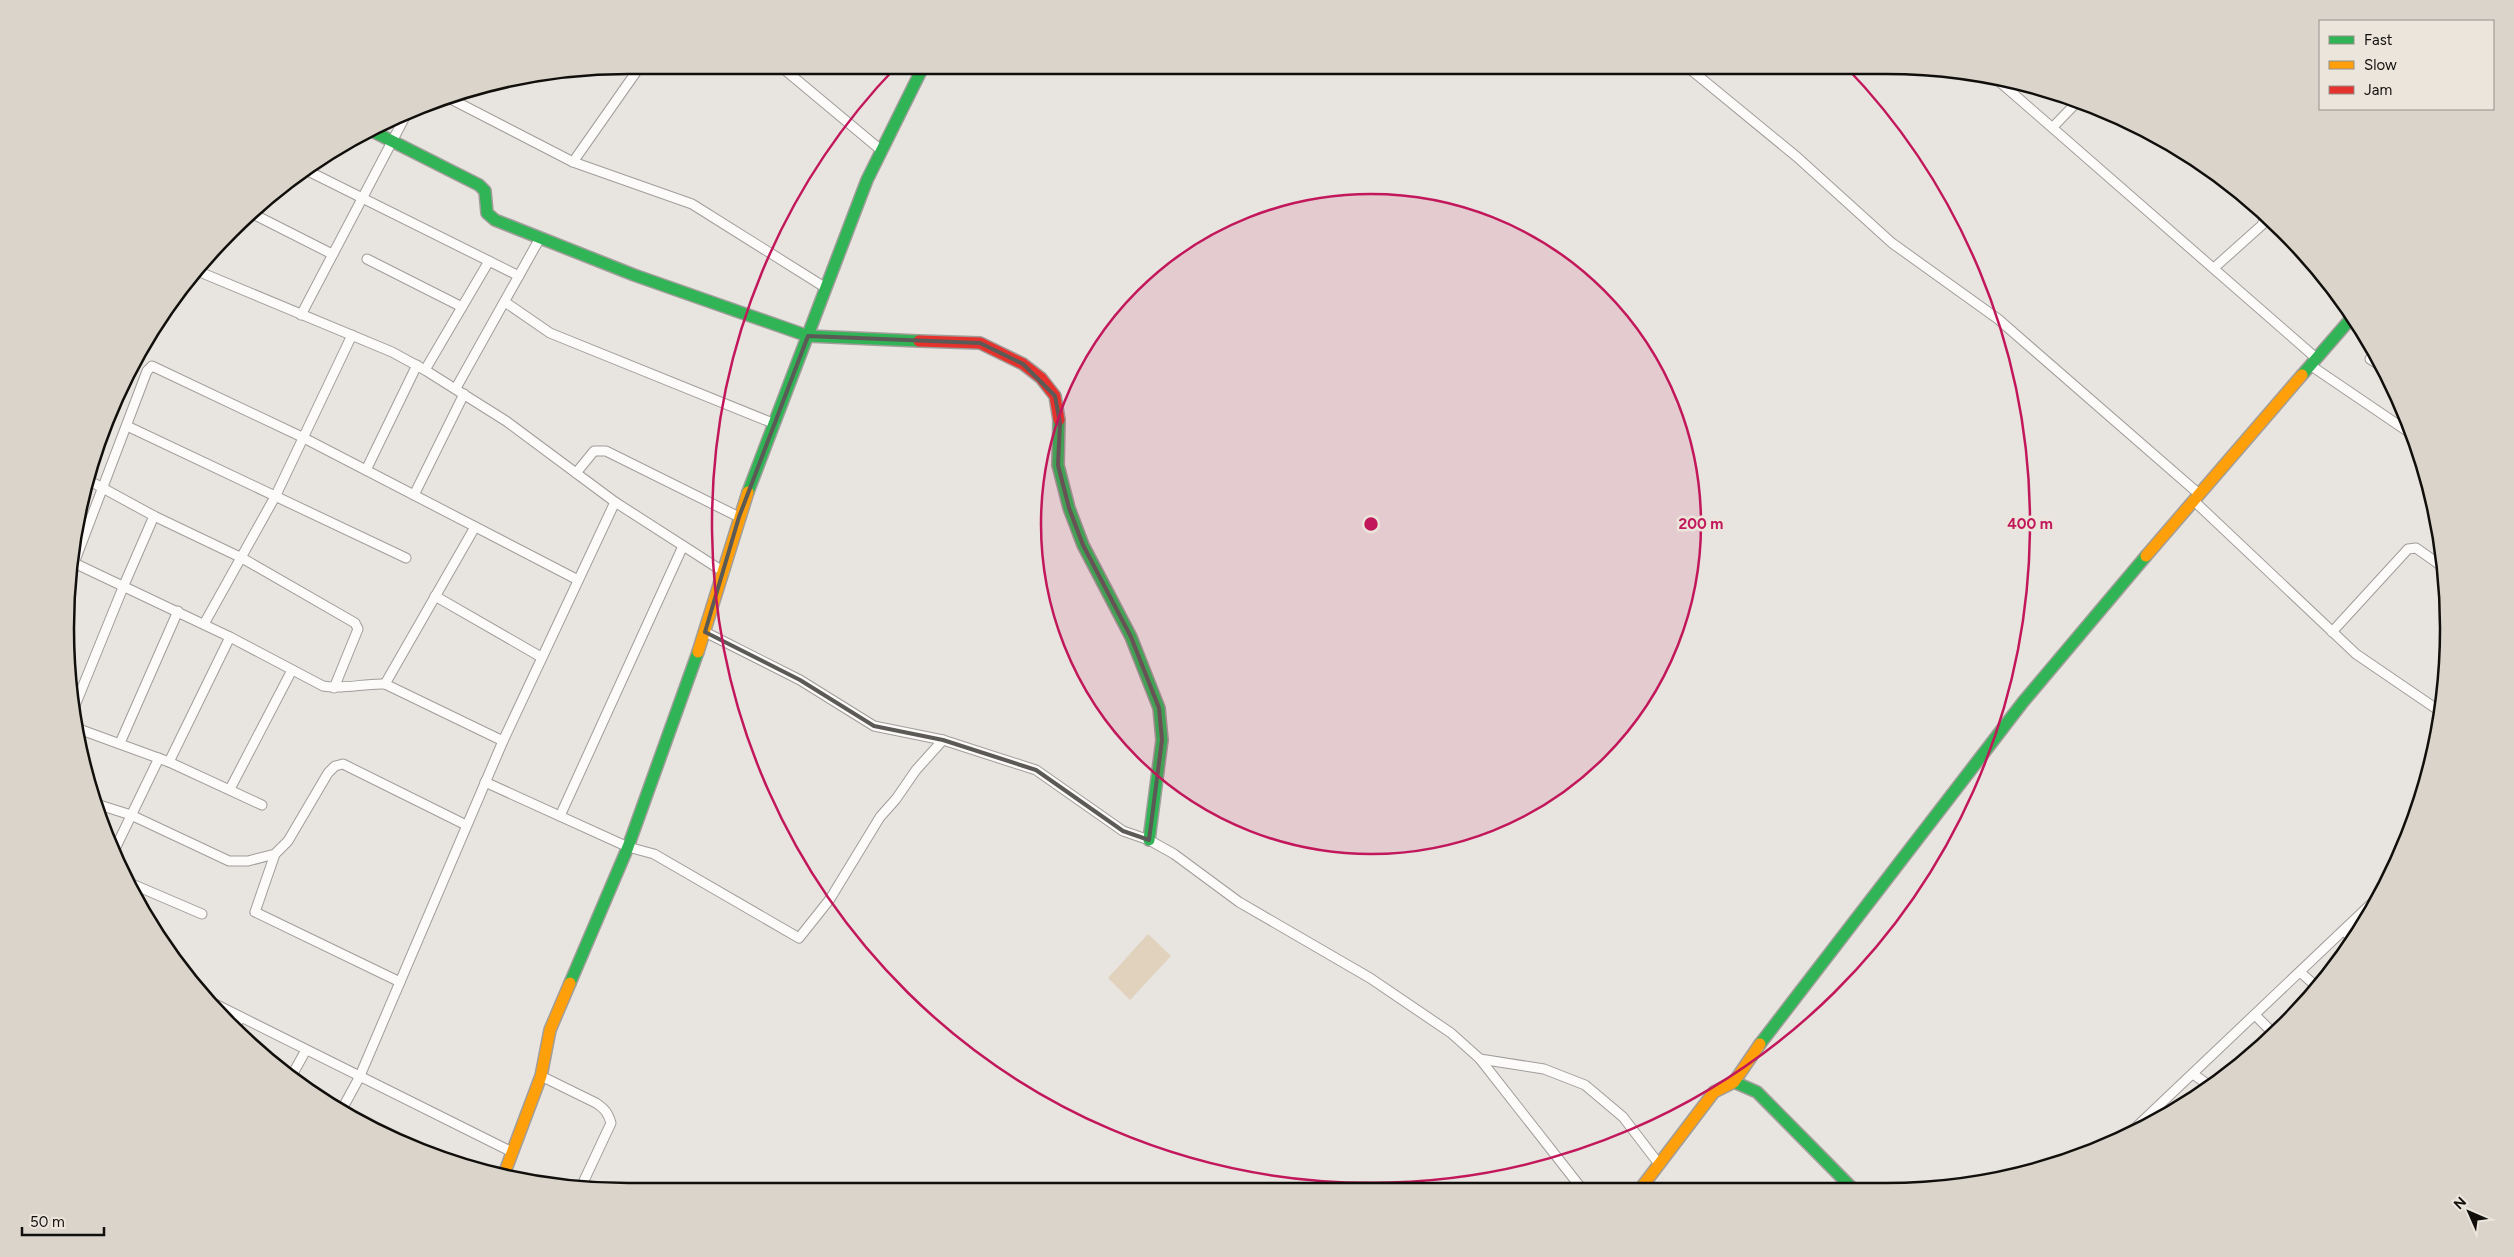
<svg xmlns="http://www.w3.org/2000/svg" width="2514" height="1257" font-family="Figtree,sans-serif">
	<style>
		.pitch { fill: #e1d2be }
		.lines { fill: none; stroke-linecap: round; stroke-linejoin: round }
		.street-casing { stroke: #a09d9a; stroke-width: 11 }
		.fast-casing { stroke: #a09d9a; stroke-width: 14 }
		.slow-casing { stroke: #a09d9a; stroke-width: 14 }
		.jam-casing { stroke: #a09d9a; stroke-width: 14 }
		.street { stroke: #fcfbfa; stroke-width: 9 }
		.fast { stroke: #30b455; stroke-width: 11 }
		.slow { stroke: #ff9f0a; stroke-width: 11 }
		.jam { stroke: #e5322d; stroke-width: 11 }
		.marked { fill: none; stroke: #5c5a56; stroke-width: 4; stroke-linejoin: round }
		.ring { fill: none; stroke: #c2185b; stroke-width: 2.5 }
		.rim { fill: none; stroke: #110f0c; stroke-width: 2.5 }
		.centre { fill: #c2185b; stroke: #ebe5dc; stroke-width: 2.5 }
		.ring-label { font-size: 15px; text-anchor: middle; font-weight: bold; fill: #c2185b; stroke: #ebe5dc; stroke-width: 5; stroke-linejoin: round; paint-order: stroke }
	</style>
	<rect width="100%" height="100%" fill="#e8e4e0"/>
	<path class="pitch" d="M1148,934L1171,956L1130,1000L1108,978Z"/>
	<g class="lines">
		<g class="street-casing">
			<g id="street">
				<path d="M779,65L882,151"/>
				<path d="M1685,65L1797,157L1892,243L1998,319L2199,494"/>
				<path d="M1993,76L2316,358"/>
				<path d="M445,96L573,162L692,204L826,288"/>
				<path d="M2053,127L2078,101"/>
				<path d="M573,162L641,65"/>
				<path d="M304,169L519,276"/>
				<path d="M251,213L332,254"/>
				<path d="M367,259L462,307"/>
				<path d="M2214,268L2262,225L2266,215"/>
				<path d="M195,270L392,352L425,370L506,421L615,502L724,572"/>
				<path d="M505,302L550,333L775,424"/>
				<path d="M301,315L407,113"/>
				<path d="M137,359H138"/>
				<path d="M2370,359L2381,366"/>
				<path d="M2310,365L2413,435"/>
				<path d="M425,370L489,261"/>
				<path d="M456,388L540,238"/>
				<path d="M127,426L406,558"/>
				<path d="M366,470L417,365"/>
				<path d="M576,473L594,451H606L739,517"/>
				<path d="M88,480L154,516L242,558L355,623L358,629L334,688"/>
				<path d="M414,495L464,394"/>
				<path d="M2193,500L2356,654L2441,712"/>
				<path d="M72,562L230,637L323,686C343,690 364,683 385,684L503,741"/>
				<path d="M71,571L147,371L152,366L302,437L578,580"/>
				<path d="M435,596L541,657"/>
				<path d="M204,624L276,495L352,335"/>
				<path d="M705,632L800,680L874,726L943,740L1036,770L1123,831L1149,840L1174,854L1239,902L1370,978L1451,1033L1480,1059L1582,1189"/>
				<path d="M2332,632L2408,549L2416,548L2443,567"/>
				<path d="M385,684L475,527"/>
				<path d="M72,713L124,585L154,516"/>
				<path d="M76,728L169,762L262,805"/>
				<path d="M120,743L178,611"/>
				<path d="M169,762L230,637"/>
				<path d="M485,782L628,847L654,854L799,938L830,899L880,817L896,799L916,770L943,740"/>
				<path d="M230,789L292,670"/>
				<path d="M93,803L131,815L229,861H248L275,854L288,841L328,773L335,766L343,764L466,825"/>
				<path d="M560,816L683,546"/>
				<path d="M113,853L159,758"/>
				<path d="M275,854L255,912L400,982"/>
				<path d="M125,881L202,914"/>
				<path d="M2344,930L2351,939"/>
				<path d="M2300,972L2317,987"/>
				<path d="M207,1000L512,1152"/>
				<path d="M2255,1015L2272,1032"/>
				<path d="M233,1030L241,1017"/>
				<path d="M1480,1059L1544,1069L1585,1085L1623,1117L1659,1164"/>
				<path d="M2193,1074L2210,1086"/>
				<path d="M541,1076L596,1103C605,1109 608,1113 611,1123L581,1187"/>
				<path d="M291,1077L306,1050"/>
				<path d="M341,1111L359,1078L503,741L615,502"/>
				<path d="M2132,1131L2372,903"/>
			</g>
		</g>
		<g class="fast-casing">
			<g id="fast">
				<path d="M370,130L479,185L485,191L487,213L495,220L634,275L808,336L919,341"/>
				<path d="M2302,375L2354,315"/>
				<path d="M1059,420L1058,465L1069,508L1083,545L1131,637L1159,708L1162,740L1149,840"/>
				<path d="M748,492L867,180L924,65"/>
				<path d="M570,983L628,847L698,652"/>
				<path d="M1760,1044L2023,702L2146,556"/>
				<path d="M1734,1082L1757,1092L1852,1188"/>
			</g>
		</g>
		<g class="slow-casing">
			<g id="slow">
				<path d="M2146,556L2302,375"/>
				<path d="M698,652L748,492"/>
				<path d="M503,1177L541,1076L550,1030L570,983"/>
				<path d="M1641,1188L1714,1092L1734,1082L1760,1044"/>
			</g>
		</g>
		<g class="jam-casing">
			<path id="jam" d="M919,341L980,343L1023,364L1041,378L1055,396L1059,420"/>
		</g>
		<use href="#street" class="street"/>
		<use href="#fast" class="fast"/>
		<use href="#slow" class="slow"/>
		<use href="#jam" class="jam"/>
	</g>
	<path class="marked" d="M808,336L980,343L1023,364L1055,396L1060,423L1058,465L1069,508L1083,545L1131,637L1159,708L1162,740L1149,840L1123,831L1036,770L943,740L874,726L800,680L705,632L739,517Z"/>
	<circle cx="1371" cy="524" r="330" fill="#c2185b" fill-opacity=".12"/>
	<g class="ring">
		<circle cx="1371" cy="524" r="330"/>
		<path d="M1845 66A659 659 0 1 1 897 66"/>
	</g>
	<path d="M0 0H2514V1257H0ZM628 74H1886A554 554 0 0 1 2440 628V629A554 554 0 0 1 1886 1183H628A554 554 0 0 1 74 629V628A554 554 0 0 1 628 74Z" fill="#dad4cb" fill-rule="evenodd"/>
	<path class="rim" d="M628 74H1886A554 554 0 0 1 2440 628V629A554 554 0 0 1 1886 1183H628A554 554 0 0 1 74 629V628A554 554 0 0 1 628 74Z"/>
	<circle cx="1371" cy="524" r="8" class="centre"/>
	<g class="ring-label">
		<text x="1701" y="529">200 m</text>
		<text x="2030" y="529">400 m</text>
	</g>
	<rect x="2319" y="20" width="175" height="90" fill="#ebe5dc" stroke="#948f89"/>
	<rect x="2329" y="36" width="25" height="8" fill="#30b455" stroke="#948f89"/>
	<text x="2364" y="45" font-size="15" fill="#110f0c">Fast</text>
	<rect x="2329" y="61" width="25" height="8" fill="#ff9f0a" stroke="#948f89"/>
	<text x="2364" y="70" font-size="15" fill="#110f0c">Slow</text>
	<rect x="2329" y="86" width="25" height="8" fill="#e5322d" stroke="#948f89"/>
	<text x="2364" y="95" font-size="15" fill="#110f0c">Jam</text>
	<g transform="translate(2469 1212) rotate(315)" stroke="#ebe5dc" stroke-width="4" paint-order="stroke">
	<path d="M0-4L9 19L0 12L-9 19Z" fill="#110f0c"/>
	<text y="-8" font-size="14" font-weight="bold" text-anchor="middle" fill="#110f0c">N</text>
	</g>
	<path d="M22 1227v8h82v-8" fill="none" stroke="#110f0c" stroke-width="2.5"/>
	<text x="30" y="1227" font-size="15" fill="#110f0c" stroke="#ebe5dc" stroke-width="4" paint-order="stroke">50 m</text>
</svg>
